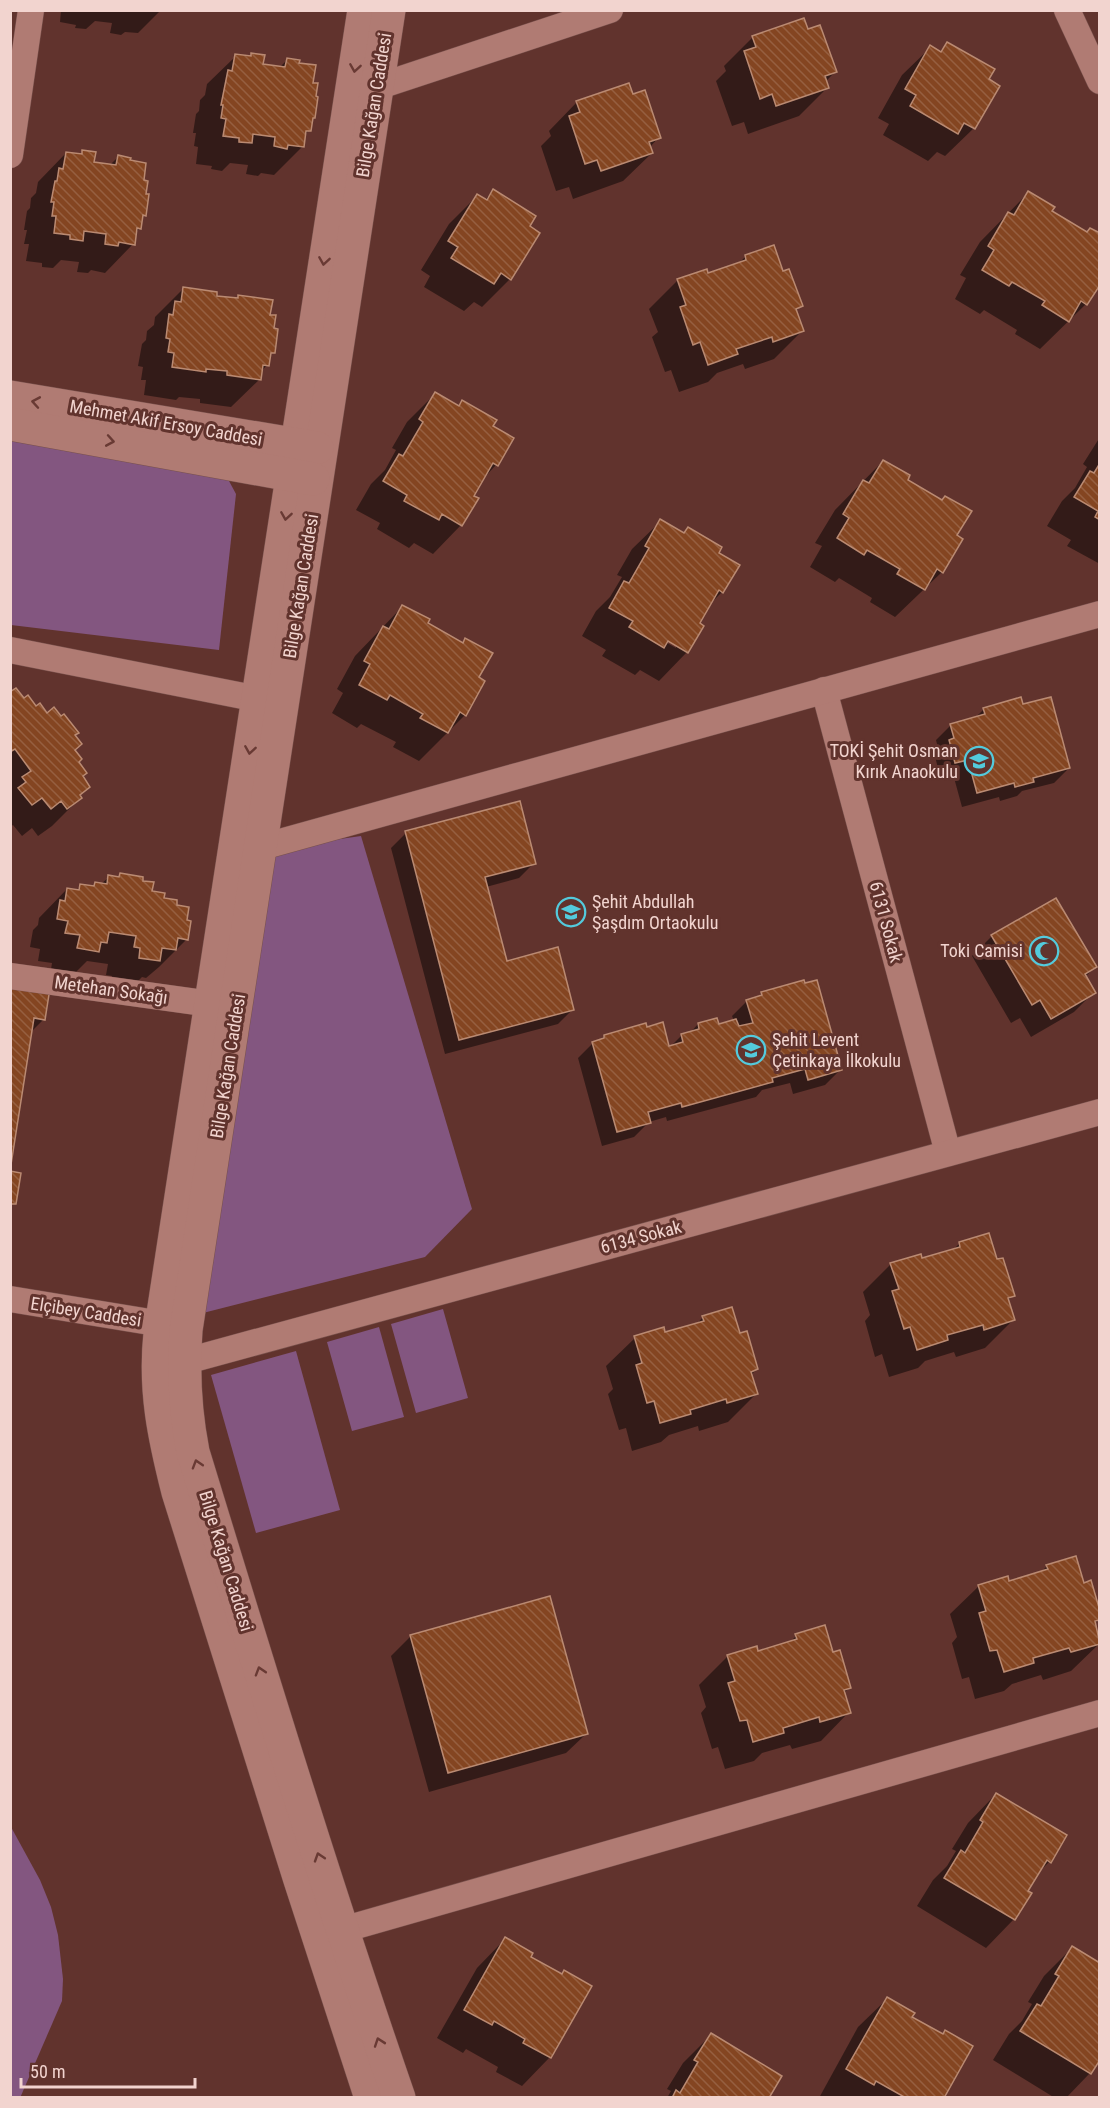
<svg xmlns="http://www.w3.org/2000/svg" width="1110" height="2108" font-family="'Roboto Condensed',sans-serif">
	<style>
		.park { fill: #835680 }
		.shadow { fill: #0007; fill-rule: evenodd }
		.building { fill: url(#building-back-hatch); stroke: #ba8a72; stroke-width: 1.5 }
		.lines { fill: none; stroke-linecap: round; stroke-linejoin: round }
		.street-casing { stroke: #78514c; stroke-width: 27 }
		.secondary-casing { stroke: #78514c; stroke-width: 34 }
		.street { stroke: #b07b73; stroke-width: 26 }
		.secondary { stroke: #b07b73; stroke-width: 33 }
		.oneway { stroke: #693a34 }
		.labels { text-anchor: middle; stroke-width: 6; stroke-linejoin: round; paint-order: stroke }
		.street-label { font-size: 18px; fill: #f2d4cf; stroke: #61332d }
		.poi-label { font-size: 18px; fill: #f2d4cf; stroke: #61332d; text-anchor: end }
	</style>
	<defs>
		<pattern id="building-back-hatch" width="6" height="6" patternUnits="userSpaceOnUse" patternTransform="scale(1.5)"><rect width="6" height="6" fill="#844521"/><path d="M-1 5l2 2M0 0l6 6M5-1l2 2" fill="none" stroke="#965f40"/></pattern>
	</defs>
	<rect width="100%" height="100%" fill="#61332d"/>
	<g class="park">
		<path d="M10,433L222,468L236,494L219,650L11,625Z"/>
		<path d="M361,836L472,1209L425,1257L195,1315L269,849Z"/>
		<path d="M443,1309L468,1398L416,1413L391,1324Z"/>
		<path d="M379,1327L404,1417L352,1431L327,1342Z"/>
		<path d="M296,1351L340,1510L256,1533L211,1375Z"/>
		<path d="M11,1827L40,1880L51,1907L58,1935L63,1979L62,2001L20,2098L10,2097Z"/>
	</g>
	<g class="shadow">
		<path d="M61,10H161L138,33L125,32L121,35L110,33L112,23L95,21L86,29L75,28L76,25L60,22Z"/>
		<path d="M807,31L835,72L825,82L827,88L799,116L748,134L744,122L732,126L716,81L726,71L724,66L753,37Z"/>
		<path d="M947,44L987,80L974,128L945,156L937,152L928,161L883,135L889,124L878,118L902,75L931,47L939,52Z"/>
		<path d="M252,55L262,65L279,68L287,60L298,65L311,84L314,117L311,120L309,130L304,136L302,147L274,175L261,173L258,176L246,174L248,165L230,163L222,171L211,169L212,166L196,164L198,147L194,146L196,133H193L196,114L199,111L200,100L205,95L207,84L236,56L249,57Z"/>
		<path d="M632,96L659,137L650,147L652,153L623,181L573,199L569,187L556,191L541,146L551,136L549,131L577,102Z"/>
		<path d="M83,152L92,163L110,165L118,157L142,181L144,215L141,218L140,228L135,233L133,244L105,273L91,270L88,273L77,272L79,262L61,260L53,268L42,267V263L26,261L29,244H24L27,230H24L27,211L30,208L31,198L36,193L38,182L66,153L80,155Z"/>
		<path d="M493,191L528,227L510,279L482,307L474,302L464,311L424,287L430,276L421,270L449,224L477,196L484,201Z"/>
		<path d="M1028,193L1050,212L1086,304L1040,349L1015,334L1017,330L984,310L980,314L955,299L966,278L960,275L980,242Z"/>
		<path d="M745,257L782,273L801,306L795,312L802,331L774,359L745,369L743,364L717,373L708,382L679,392L671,370L665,372L652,337L658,332L649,309L678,280L707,275L738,264Z"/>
		<path d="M183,289L215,297L236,300L239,297L269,316L273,352L268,357L267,365L261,372L260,379L231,407L200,403V399L179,397L176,400L144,395L146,380H141L143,367L138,366L142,344L146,340L147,331L154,325L155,317Z"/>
		<path d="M435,394L457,407L462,402L496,465L483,479L472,497L461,525L433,554L414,543L409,548L377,529L380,523L356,510L371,484L385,470L396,450L392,448L407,422Z"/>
		<path d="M1100,437V564L1067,546L1071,540L1047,526L1062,501L1075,488L1087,467L1083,464Z"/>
		<path d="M883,461L906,480L955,536L961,539L942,572L895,617L870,602L872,598L839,578L835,582L810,567L822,546L815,543L835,510Z"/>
		<path d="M661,521L717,554L722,592L708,606L698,623L687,652L659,681L640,670L635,675L602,656L606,650L582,636L596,611L610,597L622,577L617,575L632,549ZM662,636L676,644V648L660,639Z"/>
		<path d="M403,606L425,624L462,644L465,640L477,678L465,715L419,761L393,747L396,742L361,724L357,728L332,713L343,693L337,689L355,656Z"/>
		<path d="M10,694L47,715L74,736V751L81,777L79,796L80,798L52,826L38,836L32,828L22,836L13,825L10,827Z"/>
		<path d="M1022,706L1069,768L1054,783L1022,791L1017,796L1000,801L999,797L962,807L953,774L940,777L935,756L939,752L936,740L951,725L974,719L984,709Z"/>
		<path d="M406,833L534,863L519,878L486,887L506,963L573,1009L558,1024L445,1054L391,848Z"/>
		<path d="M120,875L141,882L151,892L175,906L185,921L187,939L159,967L146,978L142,977L130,989L111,986L112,976L106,975L108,964L87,961L69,979L50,976L52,963L38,961L40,949L30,947L33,930L38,925L39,918L67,889L76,891L81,886L91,888L95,884H101L109,877L117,878Z"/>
		<path d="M992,936L1095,967L1085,977L1094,992L1074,1012L1031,1037L1020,1018L1011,1023L972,956Z"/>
		<path d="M10,984L44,1019L31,1032Z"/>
		<path d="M804,985L840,1070L825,1085L793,1094L790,1083L762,1090L756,1097L667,1121L666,1117L649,1122L634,1137L602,1146L578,1058L593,1043L599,1041L604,1036L646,1029L668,1047H670L682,1035L690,1033L698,1024L718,1026L734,1021L732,1016L747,1001L757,998L762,993Z"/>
		<path d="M960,1243L996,1261L1013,1295L1008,1301L1013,1320L985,1348L956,1357L954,1352L925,1361L918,1368L889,1377L882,1354L875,1357L865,1321L870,1315L863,1292L891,1264L921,1260L952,1251Z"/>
		<path d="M703,1317L739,1335L757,1369L751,1375L756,1394L728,1422L699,1431L698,1426L669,1435L661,1442L632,1451L626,1428L619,1430L608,1394L613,1389L606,1366L635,1338L664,1334L696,1325Z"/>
		<path d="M1047,1566L1083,1584L1100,1619L1094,1624L1100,1643L1071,1671L1043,1680L1041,1675L1012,1684L1004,1691L975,1699L969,1677L962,1679L952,1643L957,1637L950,1614L979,1586L1008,1582L1040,1573Z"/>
		<path d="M411,1636L586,1734L566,1753L429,1792L391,1656Z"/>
		<path d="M796,1636L849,1688L844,1693L849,1712L821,1741L792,1749L790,1745L762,1753L754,1761L725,1769L718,1747L712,1749L701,1713L706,1707L699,1685L728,1656L757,1653L789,1643Z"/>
		<path d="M996,1794L1049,1862L1036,1875L1026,1891L1014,1919L986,1948L917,1906L933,1880L947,1866L956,1851L952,1849L968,1823Z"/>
		<path d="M505,1939L529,1957L561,1975L590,1987L550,2057L522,2086L496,2072L498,2067L466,2049L463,2053L437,2038L477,1968Z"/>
		<path d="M1072,1948L1090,2073L1066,2098H1055L993,2060L1009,2034L1022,2021L1032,2004L1028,2002L1044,1976Z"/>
		<path d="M887,1999L910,2017L942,2098H819L858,2027Z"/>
		<path d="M711,2035L767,2098H667L671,2091L667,2089L683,2063Z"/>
	</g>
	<g class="building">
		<path d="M804,18L808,29L820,25L837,72L825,76L829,88L776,106L772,94L760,99L744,51L756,47L752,36Z"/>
		<path d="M947,42L995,69L989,79L1000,86L975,129L964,123L958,134L910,106L916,95L905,89L930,45L941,52Z"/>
		<path d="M251,53L265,55L263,64L285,67L287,58L300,60L299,63L316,65L313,83H318L316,96L318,97L315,118H313L311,131H306L304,147L288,145L287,149L274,146L275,137L253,134L252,143L239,142V138L223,136L226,119L221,118L223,105H221L228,70L232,71L235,54L251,56Z"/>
		<path d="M629,83L633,94L645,90L661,138L649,142L653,153L601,171L597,160L585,164L569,116L580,112L576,101Z"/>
		<path d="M82,150L96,152L94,162L116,165L118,155L131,158L130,160L146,163L144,180L148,181L146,194H149L146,216L143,215L141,229L137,228L135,245L119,242L118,246L105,244L106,234L84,231L83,241L70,239V235L54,233L56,216H52L54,202H51L55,181H57L59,168L63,169L66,152L82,154Z"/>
		<path d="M493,189L536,216L530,226L540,233L511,280L501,273L494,284L451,258L458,247L448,241L477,194L487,200Z"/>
		<path d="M1028,191L1055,207L1052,211L1087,232L1090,228L1100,233V285L1087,305L1081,301L1069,322L1042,305L1045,301L1012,282L1009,286L982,270L994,250L988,246L1008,212L1014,215Z"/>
		<path d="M774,245L783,271L789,269L803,306L796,309L804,331L773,342L772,337L736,349L738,354L708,365L700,342L693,345L680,307L686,305L677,279L707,269L708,273L746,260L745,255Z"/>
		<path d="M183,287L217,292V296L238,298V295L273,300L270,315H276L274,328L278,329L275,353H271L269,366L263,365L261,380L227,375V371L206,369V372L172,367L174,353L168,352L170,339L166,338L169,314L173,315L175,301L181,302Z"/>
		<path d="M435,392L459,406L462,400L497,420L493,426L514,438L498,466L493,463L474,496L479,498L462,526L442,514L439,520L404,501L407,495L383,481L399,454L403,456L423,422L419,419Z"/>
		<path d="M883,460L910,475L908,480L942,500L945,496L972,511L957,535L963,539L943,573L937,569L925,590L897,574L900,569L867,550L864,555L837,538L849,518L843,514L863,480L869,483Z"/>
		<path d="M1100,463V520L1095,517L1098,511L1074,497L1090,471L1094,473Z"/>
		<path d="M660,519L684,533L688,527L722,547L719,553L740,565L723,593L719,590L700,623L704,626L688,653L668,641L664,648L629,627L633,621L609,608L624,581L629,583L649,548L645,546Z"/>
		<path d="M402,605L430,619L428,623L463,643L465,638L493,653L479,677L485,681L466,716L460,712L448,733L420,718L423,714L390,695L387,700L359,685L370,664L364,661L383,626L389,629Z"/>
		<path d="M16,688L24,698L28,695L36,706L40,703L47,713L54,707L61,716L64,714L79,733L75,735L82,744L75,750L82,759L79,762L87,773L83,776L90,787L80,795L82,798L67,809L61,801L51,809L42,798L32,805L18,788L26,782L22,777L31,771L15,749L10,752V692Z"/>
		<path d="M1021,697L1023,704L1051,697L1070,768L1033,778L1034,782L1015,787L1014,783L977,793L968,760L955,763L949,740L954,738L950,724L985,714L983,708Z"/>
		<path d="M520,801L536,864L485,877L507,961L558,947L574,1010L459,1040L405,831Z"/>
		<path d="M120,873L143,877V881L154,882L152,891L165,893L164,898L177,900V905L189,907L187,920L191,921L188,940L178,938L176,950L162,948L160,961L139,958L140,948L134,947L136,936L109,932L107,943L101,942L99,952L77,948L80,935L65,933L68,921L57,919L60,900L65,901L67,888L79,890L80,884L94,886L95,882L107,884L108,875L119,877Z"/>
		<path d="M1056,898L1097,967L1085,974L1096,993L1051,1019L1040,1000L1032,1005L991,935Z"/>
		<path d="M804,980L805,983L817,980L842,1070L808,1080L805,1069L772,1078L773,1082L682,1107L681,1103L648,1112L651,1123L617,1132L592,1042L604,1038V1035L646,1023L647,1027L663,1022L669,1046L683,1042L681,1034L699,1029L698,1023L717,1018L719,1024L736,1019L739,1026L753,1023L746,1000L762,995L761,992Z"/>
		<path d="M10,982L50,988L45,1020L34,1018L10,1171Z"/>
		<path d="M10,1171L21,1173L16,1204H10Z"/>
		<path d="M989,1233L997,1259L1003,1258L1015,1296L1008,1298L1015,1320L984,1330L983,1325L947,1335L948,1340L917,1350L910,1327L904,1329L892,1291L899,1289L890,1263L921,1254L922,1258L960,1247L959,1242Z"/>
		<path d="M732,1307L740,1333L747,1331L758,1369L751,1372L758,1394L727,1403L726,1399L690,1410L691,1414L660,1423L654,1401L647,1403L636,1365L642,1363L634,1336L664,1327L665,1332L704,1321L702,1316Z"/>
		<path d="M1076,1556L1084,1583L1091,1580L1100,1611V1620L1095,1621L1100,1644L1071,1652L1069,1648L1033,1658L1034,1663L1004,1672L997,1650L990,1651L979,1613L986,1611L978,1585L1008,1576L1009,1581L1048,1569L1046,1565Z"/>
		<path d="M550,1596L588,1734L448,1773L410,1635Z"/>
		<path d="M825,1625L833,1652L840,1650L851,1688L844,1690L851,1713L820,1722L819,1717L783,1728L784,1733L753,1742L747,1720L740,1721L728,1683L735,1681L727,1655L757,1646L758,1651L797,1639L795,1634Z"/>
		<path d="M996,1793L1067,1835L1051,1863L1047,1860L1028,1891L1032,1893L1015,1920L944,1878L961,1850L965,1853L983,1822L980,1820Z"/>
		<path d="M505,1937L533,1953L531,1957L562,1974L564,1970L592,1986L551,2058L523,2043L525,2039L494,2021L492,2025L464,2010Z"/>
		<path d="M1072,1946L1100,1963V2060L1091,2074L1020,2031L1037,2004L1041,2006L1059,1976L1055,1974Z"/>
		<path d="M887,1997L915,2013L912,2017L943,2034L945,2030L973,2046L944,2098H906L876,2081L874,2085L846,2069Z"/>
		<path d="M711,2033L782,2076L769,2098H672L676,2090L680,2093L698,2062L694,2060Z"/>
	</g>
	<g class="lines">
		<g class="street-casing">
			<g id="street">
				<path d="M1067,10L1100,81"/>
				<path d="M377,87L610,10"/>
				<path d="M10,155L31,10"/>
				<path d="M10,650L258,699"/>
				<path d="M824,690L948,1153"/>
				<path d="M262,847L1100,614"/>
				<path d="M10,976L211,1004"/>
				<path d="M10,1299L162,1324"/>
				<path d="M183,1362L1100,1112"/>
				<path d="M342,1930L1100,1713"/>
			</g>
		</g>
		<g class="secondary-casing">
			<g id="secondary">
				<path d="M364,10L160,1333C154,1390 164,1437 178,1492L300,1880L371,2098"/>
				<path d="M389,10L186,1330C183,1372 185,1411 193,1452C259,1668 325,1884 399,2098"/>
				<path d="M10,397L317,448"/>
				<path d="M10,424L313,479"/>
			</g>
		</g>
		<use href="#street" class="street"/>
		<use href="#secondary" class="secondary"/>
	</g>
	<defs><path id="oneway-chevron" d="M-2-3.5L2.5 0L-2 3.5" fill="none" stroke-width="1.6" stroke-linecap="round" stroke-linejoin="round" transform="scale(1.5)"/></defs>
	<g class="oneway">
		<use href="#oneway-chevron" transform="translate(355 68) rotate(99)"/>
		<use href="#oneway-chevron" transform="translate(324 261) rotate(99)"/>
		<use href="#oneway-chevron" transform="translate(36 402) rotate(-170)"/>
		<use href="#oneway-chevron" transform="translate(110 441) rotate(10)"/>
		<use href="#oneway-chevron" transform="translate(286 516) rotate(99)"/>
		<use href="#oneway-chevron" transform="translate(250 750) rotate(99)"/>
		<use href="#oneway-chevron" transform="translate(197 1464) rotate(-107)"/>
		<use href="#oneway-chevron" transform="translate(260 1671) rotate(-107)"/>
		<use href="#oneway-chevron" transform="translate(319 1857) rotate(-108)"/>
		<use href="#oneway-chevron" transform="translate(379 2042) rotate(-109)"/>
	</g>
	<defs>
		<g id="school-ring" transform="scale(1.5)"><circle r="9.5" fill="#61332d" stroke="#53cadc" stroke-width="1.5"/><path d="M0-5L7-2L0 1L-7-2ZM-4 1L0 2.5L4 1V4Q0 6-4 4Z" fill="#53cadc"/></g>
		<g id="mosque-ring" transform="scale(1.5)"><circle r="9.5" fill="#61332d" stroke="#53cadc" stroke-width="1.5"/><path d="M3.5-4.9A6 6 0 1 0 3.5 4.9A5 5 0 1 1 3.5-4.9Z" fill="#53cadc"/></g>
	</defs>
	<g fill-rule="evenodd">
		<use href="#school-ring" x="979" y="761"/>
		<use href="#school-ring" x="571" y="912"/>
		<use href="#mosque-ring" x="1044" y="951"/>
		<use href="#school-ring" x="751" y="1050"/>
	</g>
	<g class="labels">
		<g class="street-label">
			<text transform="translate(374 105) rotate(-81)" y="6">Bilge Kağan Caddesi</text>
			<text transform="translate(166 423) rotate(10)" y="6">Mehmet Akif Ersoy Caddesi</text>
			<text transform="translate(301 586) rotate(-81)" y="6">Bilge Kağan Caddesi</text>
			<text transform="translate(886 922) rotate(75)" y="6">6131 Sokak</text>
			<text transform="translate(111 990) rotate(8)" y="6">Metehan Sokağı</text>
			<text transform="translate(228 1066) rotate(-81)" y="6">Bilge Kağan Caddesi</text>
			<text transform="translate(641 1237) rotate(-15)" y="6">6134 Sokak</text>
			<text transform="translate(86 1312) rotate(9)" y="6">Elçibey Caddesi</text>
			<text transform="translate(226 1561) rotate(73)" y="6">Bilge Kağan Caddesi</text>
		</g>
		<g class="poi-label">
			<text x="958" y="757">TOKİ Şehit Osman<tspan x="958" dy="21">Kırık Anaokulu</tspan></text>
			<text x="592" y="908" text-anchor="start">Şehit Abdullah<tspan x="592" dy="21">Şaşdım Ortaokulu</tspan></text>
			<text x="1023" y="957">Toki Camisi</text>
			<text x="772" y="1046" text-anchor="start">Şehit Levent<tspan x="772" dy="21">Çetinkaya İlkokulu</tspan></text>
		</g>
	</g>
	<rect width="1110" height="2108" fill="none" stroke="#f2d4cf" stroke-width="24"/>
	<path d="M21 2078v9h174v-9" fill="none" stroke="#f2d4cf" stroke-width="3"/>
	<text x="30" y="2078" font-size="18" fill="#f2d4cf" stroke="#61332d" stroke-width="4.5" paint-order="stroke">50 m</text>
</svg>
